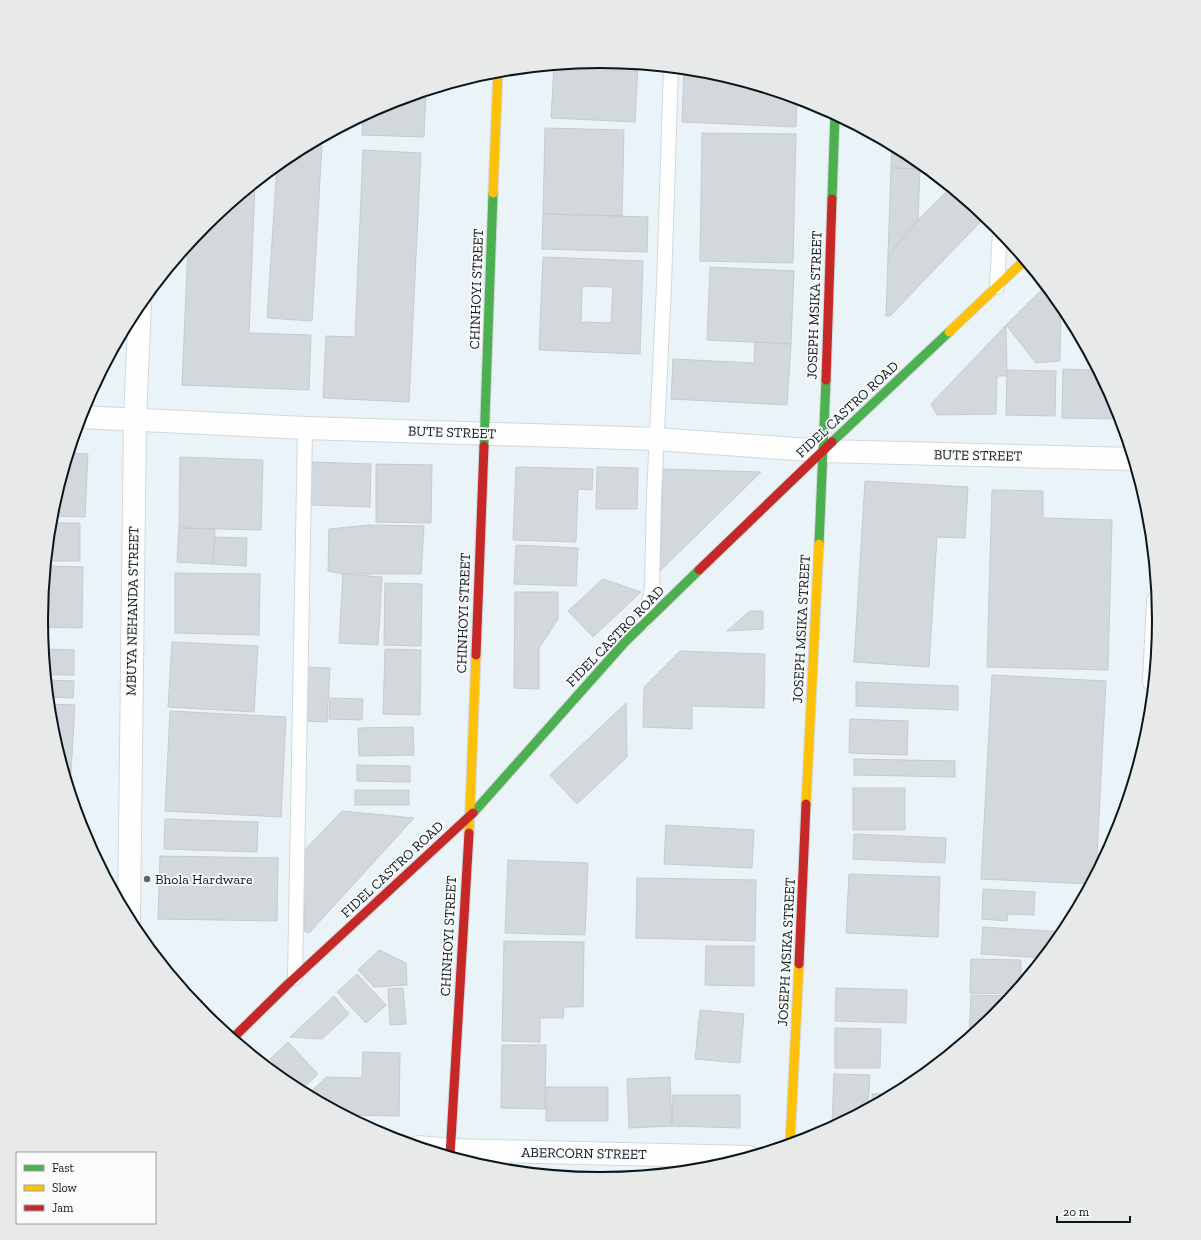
<svg xmlns="http://www.w3.org/2000/svg" width="1201" height="1240" font-family="'Zilla Slab',serif">
	<style>
		.built { fill: #eaf4f8 }
		.building { fill: #d2d8db; stroke: #c5cbce; fill-rule: evenodd }
		.lines { fill: none; stroke-linecap: round; stroke-linejoin: round }
		.lane-casing { stroke: #d1d8db; stroke-width: 16 }
		.street-casing { stroke: #d1d8db; stroke-width: 24 }
		.fast-casing { stroke: #d1d8db; stroke-width: 11 }
		.slow-casing { stroke: #d1d8db; stroke-width: 11 }
		.jam-casing { stroke: #d1d8db; stroke-width: 11 }
		.lane { stroke: #fefefe; stroke-width: 14 }
		.street { stroke: #fefefe; stroke-width: 22 }
		.fast { stroke: #4caf50; stroke-width: 9 }
		.slow { stroke: #ffc107; stroke-width: 9 }
		.jam { stroke: #c62828; stroke-width: 9 }
		.poi-dot { fill: #5e676a; stroke: #fbfbfb; stroke-width: 1.5 }
		.labels { text-anchor: middle; stroke-width: 3.5; stroke-linejoin: round; paint-order: stroke }
		.street-label { font-size: 14px; fill: #0a171c; stroke: #fbfbfb }
		.poi-label { font-size: 14px; fill: #0a171c; stroke: #fbfbfb; text-anchor: start }
		.rim { fill: none; stroke: #0a171c; stroke-width: 2 }
	</style>
	<rect width="100%" height="100%" fill="#fbfbfb"/>
	<circle class="built" cx="600" cy="620" r="558"/>
	<g class="building">
		<path d="M601,61L638,64L635,122L551,118L554,65Z"/>
		<path d="M684,69L710,71L797,98L796,127L682,122Z"/>
		<path d="M426,91L424,137L362,135L363,116L387,103Z"/>
		<path d="M545,128L624,130L622,216L543,214Z"/>
		<path d="M702,133L796,134L793,263L700,261Z"/>
		<path d="M309,144L322,145L312,321L267,318L277,165L290,155Z"/>
		<path d="M892,145L912,155L929,170L891,168Z"/>
		<path d="M363,150L421,153L409,402L323,398L326,336L355,337Z"/>
		<path d="M891,168L920,169L918,220L888,256Z"/>
		<path d="M255,183L249,333L311,335L309,390L182,385L188,245L205,224Z"/>
		<path d="M951,187L986,216L890,316H886L888,256L918,220Z"/>
		<path d="M543,214L648,217L647,252L542,249Z"/>
		<path d="M543,257L643,261L640,354L539,350ZM582,286L613,287L611,323L581,322Z"/>
		<path d="M710,267L794,271L791,344L707,340Z"/>
		<path d="M1046,285L1061,303L1060,361L1036,363L1006,325Z"/>
		<path d="M1006,325L1007,376H997L996,414L937,415L931,404Z"/>
		<path d="M755,342L791,344L787,405L671,399L673,359L754,363Z"/>
		<path d="M1092,359L1117,406L1121,419L1062,418L1063,369L1092,370Z"/>
		<path d="M1007,370L1056,371L1055,416L1006,415Z"/>
		<path d="M69,453L88,454L85,517L51,516Z"/>
		<path d="M180,457L263,460L261,530L179,528Z"/>
		<path d="M312,462L371,464L370,507L311,505Z"/>
		<path d="M376,464L432,465L431,523L376,522Z"/>
		<path d="M516,467L593,469L592,490L578,489L576,542L513,540Z"/>
		<path d="M597,467L638,468L637,509H596Z"/>
		<path d="M663,469L761,472L660,571Z"/>
		<path d="M865,481L968,487L965,538L937,537L929,667L854,662Z"/>
		<path d="M992,490L1043,491V518L1112,520L1108,670L987,667Z"/>
		<path d="M51,523H80V561H47Z"/>
		<path d="M369,525L424,526L421,574H343L328,571L329,529Z"/>
		<path d="M179,528L215,529L213,564L177,562Z"/>
		<path d="M215,537L247,538L246,566L213,564Z"/>
		<path d="M516,545L578,548L576,586L514,584Z"/>
		<path d="M46,566L83,567L82,628L42,627L41,620Z"/>
		<path d="M175,573L260,574L259,635L175,633Z"/>
		<path d="M343,574L382,577L378,645L339,643Z"/>
		<path d="M603,579L641,592L593,637L568,611Z"/>
		<path d="M385,583L422,584L421,646L384,645Z"/>
		<path d="M515,592H558V619L539,648V689L514,688Z"/>
		<path d="M750,611H763V629L727,631Z"/>
		<path d="M172,642L258,646L254,712L168,707Z"/>
		<path d="M44,649L74,650V675H46Z"/>
		<path d="M385,649L421,650L420,715L383,714Z"/>
		<path d="M680,651L765,654L764,708L692,706V729L643,727L644,687Z"/>
		<path d="M307,667L330,668L327,722L304,721Z"/>
		<path d="M992,675L1106,681L1096,874L1091,884L981,879Z"/>
		<path d="M47,680L74,681L73,698L49,697Z"/>
		<path d="M856,682L958,686V710L856,706Z"/>
		<path d="M330,698L363,699L362,720L329,719Z"/>
		<path d="M626,703L627,757L577,804L550,775Z"/>
		<path d="M49,704L75,705L71,774H65L52,729Z"/>
		<path d="M170,711L286,717L281,817L165,811Z"/>
		<path d="M850,719L908,721L907,755L849,753Z"/>
		<path d="M413,727L414,755L359,756L358,728Z"/>
		<path d="M854,759L955,761V777L854,775Z"/>
		<path d="M357,765L410,766V782L357,781Z"/>
		<path d="M69,787L75,788V805Z"/>
		<rect x="853" y="788" width="52" height="42"/>
		<rect x="355" y="790" width="54" height="15"/>
		<path d="M342,811L414,818L309,933L304,931V851Z"/>
		<path d="M165,819L258,822L257,852L164,849Z"/>
		<path d="M666,825L754,830L752,868L664,864Z"/>
		<path d="M854,834L946,838L945,863L853,859Z"/>
		<path d="M160,856L278,858L277,921L158,919Z"/>
		<path d="M508,860L588,863L585,935L505,933Z"/>
		<path d="M849,874L940,877L938,937L846,933Z"/>
		<path d="M637,878L756,880L755,941L636,938Z"/>
		<path d="M983,889L1035,892L1034,915L1008,914L1007,921L982,919Z"/>
		<path d="M983,927L1064,932L1043,958L981,954Z"/>
		<path d="M504,941L584,942L583,1007H564L563,1018H540V1042L502,1041Z"/>
		<path d="M706,946H754V986L705,985Z"/>
		<path d="M379,950L406,963L407,985L374,987L358,970Z"/>
		<path d="M971,959L1021,960V986L1014,994L970,993Z"/>
		<path d="M357,974L386,1005L366,1023L337,992Z"/>
		<path d="M403,988L406,1024L390,1025L388,989Z"/>
		<path d="M836,988L907,990L906,1023L835,1021Z"/>
		<path d="M971,995L1012,996L996,1016L969,1038Z"/>
		<path d="M334,996L349,1014L322,1039L290,1037Z"/>
		<path d="M700,1010L744,1014L740,1063L695,1059Z"/>
		<path d="M835,1028L881,1029L880,1068H835Z"/>
		<path d="M288,1042L318,1074L300,1091L270,1059Z"/>
		<path d="M502,1045H546L545,1109L501,1108Z"/>
		<path d="M363,1052L400,1053L399,1116L346,1115L308,1095L326,1077L362,1078Z"/>
		<path d="M267,1064L286,1082L265,1065Z"/>
		<path d="M834,1074L870,1075L868,1108L832,1127Z"/>
		<path d="M670,1077L672,1126L629,1128L627,1079Z"/>
		<rect x="546" y="1087" width="62" height="34"/>
		<path d="M872,1094H894L872,1106Z"/>
		<path d="M673,1095H740V1128L672,1126Z"/>
	</g>
	<g class="lines">
		<g class="lane-casing">
			<g id="lane">
				<path d="M997,287L1000,229"/>
				<path d="M644,622L652,589L654,496L664,285L671,67"/>
				<path d="M295,978L305,428"/>
			</g>
		</g>
		<g class="street-casing">
			<g id="street">
				<path d="M80,417L305,428L656,439L823,451L1133,459"/>
				<path d="M1154,681L1158,601"/>
				<path d="M129,919L135,418L140,304"/>
				<path d="M418,1147L450,1150L749,1157"/>
			</g>
		</g>
		<g class="fast-casing">
			<g id="fast">
				<path d="M832,199L835,114"/>
				<path d="M832,442L949,332"/>
				<path d="M484,446L493,193"/>
				<path d="M819,544L826,380"/>
				<path d="M473,813L625,642L699,570"/>
			</g>
		</g>
		<g class="slow-casing">
			<g id="slow">
				<path d="M493,193L498,71"/>
				<path d="M949,332L1025,260"/>
				<path d="M806,804L819,544"/>
				<path d="M469,833L476,655"/>
				<path d="M790,1144L799,964"/>
			</g>
		</g>
		<g class="jam-casing">
			<g id="jam">
				<path d="M826,380L832,199"/>
				<path d="M699,570L832,442"/>
				<path d="M476,655L484,446"/>
				<path d="M799,964L806,804"/>
				<path d="M233,1038L287,985L473,813"/>
				<path d="M450,1156L469,833"/>
			</g>
		</g>
		<use href="#lane" class="lane"/>
		<use href="#street" class="street"/>
		<use href="#fast" class="fast"/>
		<use href="#slow" class="slow"/>
		<use href="#jam" class="jam"/>
	</g>
	<circle class="poi-dot" cx="147" cy="879" r="4"/>
	<g class="labels">
		<g class="street-label">
			<text transform="translate(476 289) rotate(-88)" y="5">CHINHOYI STREET</text>
			<text transform="translate(814 305) rotate(-88)" y="5">JOSEPH MSIKA STREET</text>
			<text transform="translate(847 409) rotate(-43)" y="5">FIDEL CASTRO ROAD</text>
			<text transform="translate(452 432) rotate(2)" y="5">BUTE STREET</text>
			<text transform="translate(978 455) rotate(1)" y="5">BUTE STREET</text>
			<text transform="translate(132 611) rotate(-89)" y="5">MBUYA NEHANDA STREET</text>
			<text transform="translate(463 613) rotate(-88)" y="5">CHINHOYI STREET</text>
			<text transform="translate(801 629) rotate(-87)" y="5">JOSEPH MSIKA STREET</text>
			<text transform="translate(615 636) rotate(-46)" y="5">FIDEL CASTRO ROAD</text>
			<text transform="translate(392 869) rotate(-43)" y="5">FIDEL CASTRO ROAD</text>
			<text transform="translate(448 936) rotate(-87)" y="5">CHINHOYI STREET</text>
			<text transform="translate(786 952) rotate(-87)" y="5">JOSEPH MSIKA STREET</text>
			<text transform="translate(584 1153) rotate(1)" y="5">ABERCORN STREET</text>
		</g>
		<g class="poi-label">
			<text x="155" y="884">Bhola Hardware</text>
		</g>
	</g>
	<path d="M0 0H1201V1240H0ZM48 620a552 552 0 1 1 1104 0a552 552 0 1 1-1104 0Z" fill="#e8e9e9" fill-rule="evenodd"/>
	<path class="rim" d="M48 620a552 552 0 1 1 1104 0a552 552 0 1 1-1104 0Z"/>
	<rect x="16" y="1152" width="140" height="72" fill="#fbfbfb" stroke="#9ba0a2"/>
	<rect x="24" y="1165" width="20" height="6" fill="#4caf50" stroke="#9ba0a2"/>
	<text x="52" y="1172" font-size="12" fill="#0a171c">Fast</text>
	<rect x="24" y="1185" width="20" height="6" fill="#ffc107" stroke="#9ba0a2"/>
	<text x="52" y="1192" font-size="12" fill="#0a171c">Slow</text>
	<rect x="24" y="1205" width="20" height="6" fill="#c62828" stroke="#9ba0a2"/>
	<text x="52" y="1212" font-size="12" fill="#0a171c">Jam</text>
	<path d="M1057 1216v6h73v-6" fill="none" stroke="#0a171c" stroke-width="2"/>
	<text x="1063" y="1216" font-size="12" fill="#0a171c" stroke="#fbfbfb" stroke-width="3" paint-order="stroke">20 m</text>
</svg>
